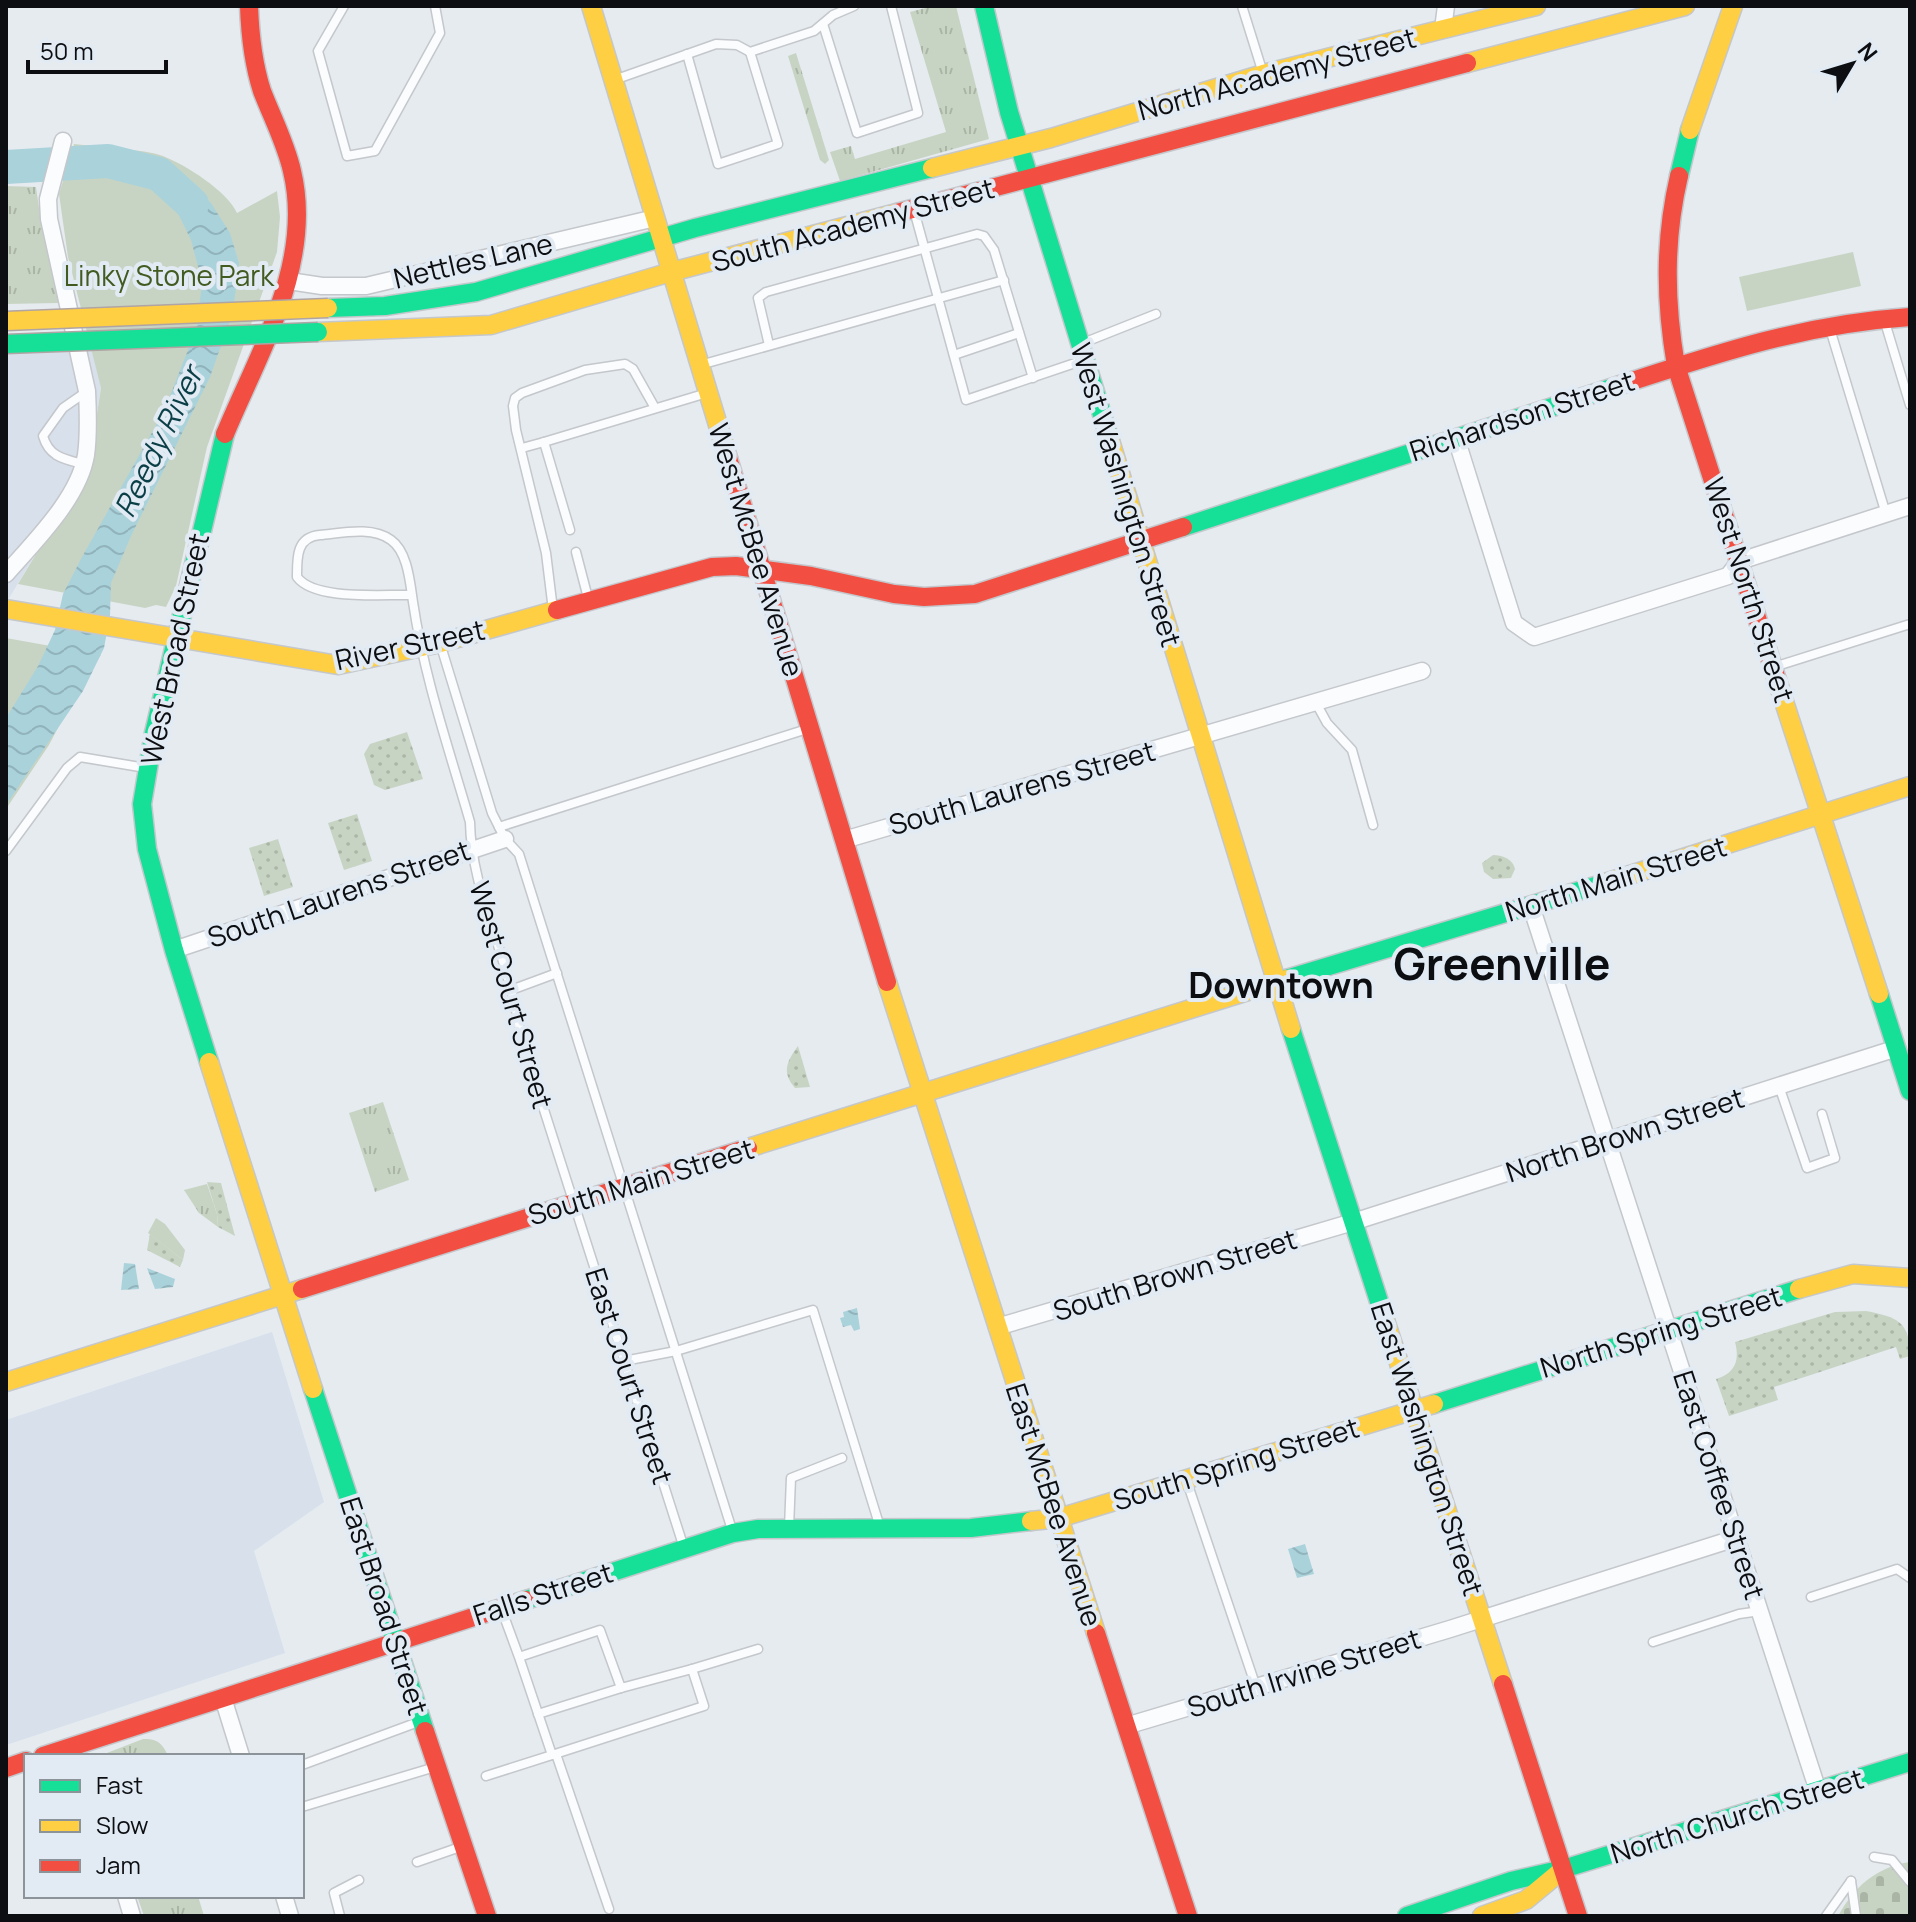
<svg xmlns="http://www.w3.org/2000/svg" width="1916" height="1922" font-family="Manrope,sans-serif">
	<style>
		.built { fill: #d7e0eb }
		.grass { fill: url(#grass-tufts) }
		.cemetery { fill: url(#cemetery-stones) }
		.park { fill: #c8d4c3 }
		.garden { fill: url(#garden-dots) }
		.water { fill: url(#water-waves) }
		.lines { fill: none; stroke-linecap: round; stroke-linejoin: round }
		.river { stroke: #aad2db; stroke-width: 34 }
		.lane-casing { stroke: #c4c7cb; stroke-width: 11 }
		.street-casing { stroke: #c4c7cb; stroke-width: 19 }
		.fast-casing { stroke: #c4c7cb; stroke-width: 21 }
		.slow-casing { stroke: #c4c7cb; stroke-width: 21 }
		.jam-casing { stroke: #c4c7cb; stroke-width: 21 }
		.lane { stroke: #fbfcfd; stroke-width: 8 }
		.street { stroke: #fbfcfd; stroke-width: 16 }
		.fast { stroke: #16e098; stroke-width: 18 }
		.slow { stroke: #ffcf43; stroke-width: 18 }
		.jam { stroke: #f24e42; stroke-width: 18 }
		.fast-bridge-casing { stroke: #b0a4a4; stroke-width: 21; stroke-linecap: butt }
		.slow-bridge-casing { stroke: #b0a4a4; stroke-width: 21; stroke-linecap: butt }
		.fast-bridge { stroke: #16e098; stroke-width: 18 }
		.slow-bridge { stroke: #ffcf43; stroke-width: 18 }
		.labels { text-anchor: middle; stroke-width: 8; stroke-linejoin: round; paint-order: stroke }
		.street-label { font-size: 28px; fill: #0c0e11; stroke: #e2ebf4 }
		.park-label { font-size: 28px; fill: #425b21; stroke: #e2ebf4 }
		.water-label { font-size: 30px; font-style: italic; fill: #0b3f47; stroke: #e2ebf4 }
		.district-label { font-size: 36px; font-weight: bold; fill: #0c0e11; stroke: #e2ebf4 }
		.town-label { font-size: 44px; font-weight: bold; fill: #0c0e11; stroke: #e2ebf4 }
	</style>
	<defs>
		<pattern id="grass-tufts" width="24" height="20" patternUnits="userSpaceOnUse" patternTransform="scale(2)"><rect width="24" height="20" fill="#c8d4c3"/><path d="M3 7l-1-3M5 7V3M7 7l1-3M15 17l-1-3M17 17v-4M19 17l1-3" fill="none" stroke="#abb5a6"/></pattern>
		<pattern id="cemetery-stones" width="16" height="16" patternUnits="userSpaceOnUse" patternTransform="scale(2)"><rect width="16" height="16" fill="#c8d4c3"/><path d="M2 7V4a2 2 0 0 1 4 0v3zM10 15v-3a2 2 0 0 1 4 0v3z" fill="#abb5a6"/></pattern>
		<pattern id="garden-dots" width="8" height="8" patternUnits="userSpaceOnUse" patternTransform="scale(2)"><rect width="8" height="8" fill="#c8d4c3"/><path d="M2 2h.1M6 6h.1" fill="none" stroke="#abb5a6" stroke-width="1.8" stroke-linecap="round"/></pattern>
		<pattern id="water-waves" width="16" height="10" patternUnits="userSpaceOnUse" patternTransform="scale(2)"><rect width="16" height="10" fill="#aad2db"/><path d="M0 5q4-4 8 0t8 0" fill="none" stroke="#91b3bb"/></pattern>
	</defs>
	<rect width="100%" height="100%" fill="#e6ebf0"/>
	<g class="built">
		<path d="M88,334L101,387L89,466L6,603V337Z"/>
		<path d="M272,1332L324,1502L254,1551L285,1653L6,1745V1420Z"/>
	</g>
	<g class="grass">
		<path d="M933,6H956L989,139L840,181L830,152L851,146L855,159L946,132L910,12Z"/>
		<path d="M796,53L829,160L825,164L820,160L788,56Z"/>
		<path d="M6,186L36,187L42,229L59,303L6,304Z"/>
		<path d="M383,1102L409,1180L375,1192L349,1113Z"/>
		<path d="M207,1184L217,1214L218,1227L199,1213L184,1190Z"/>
		<path d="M156,1218L165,1224L185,1250L183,1260L148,1233Z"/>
		<path d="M143,1739C156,1738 163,1743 168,1756H99Z"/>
		<path d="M137,1896H198L204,1916H144Z"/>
	</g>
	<path class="cemetery" d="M1910,1862V1916H1838C1854,1887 1876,1867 1910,1862Z"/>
	<g class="park">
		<path d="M74,144C97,147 144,149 163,156C186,165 227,191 237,213L277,191L280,217L277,252L207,447L176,586L166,607L156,605L145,608L18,584L89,466L101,388L68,257L59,194Z"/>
		<path d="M1853,252L1861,286L1747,311L1739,277Z"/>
		<path d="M6,638L101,655L80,686L49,745L6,809Z"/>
	</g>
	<g class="garden">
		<path d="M407,732L423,779L385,790L374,785L364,754L370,744Z"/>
		<path d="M357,814L372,861L344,870L328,823Z"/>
		<path d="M278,839L293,887L264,896L249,848Z"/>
		<path d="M1493,855C1502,855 1513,859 1515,869L1511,878L1493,879L1484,872L1482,863Z"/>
		<path d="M798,1046L810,1087L795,1088C781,1072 787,1061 798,1046Z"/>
		<path d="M207,1182L221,1183L235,1236L218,1227L217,1214Z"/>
		<path d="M150,1234L183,1260L180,1267L147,1250Z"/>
		<path d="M1866,1311C1897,1317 1910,1321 1910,1356L1900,1359L1896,1347L1774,1387L1778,1400L1729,1416L1716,1379C1735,1373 1740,1361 1735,1342L1835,1312Z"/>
	</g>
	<g class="water">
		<path d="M159,175L183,177L211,203L230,233L239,263L233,312L210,377L131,536L111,583L110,616L104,648L83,691L6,805V718L38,666L55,630L63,594L82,557L164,411L197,327L202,282L191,240Z"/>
		<path d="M124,1263L135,1264L139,1289L121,1290Z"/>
		<path d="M147,1268L175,1279L173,1287L155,1289Z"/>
		<path d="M857,1308L860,1329L854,1331L851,1325L843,1327L840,1318L844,1317L843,1312Z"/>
		<path d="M1305,1544L1314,1574L1297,1578L1288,1549Z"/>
	</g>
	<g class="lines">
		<path class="river" d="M6,167L108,161L159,174L192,204"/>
		<g class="lane-casing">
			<g id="lane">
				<path d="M344,6L318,51L347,156L375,151L440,33L435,6"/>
				<path d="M1242,6L1262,70"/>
				<path d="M823,24L857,133L918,113L891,6"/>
				<path d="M687,54L718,164L778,144L750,52"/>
				<path d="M614,80L716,44L737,45L750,52L814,31L833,15L854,6"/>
				<path d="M915,214L966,400L1084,360"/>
				<path d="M1884,319L1910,405"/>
				<path d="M1830,329L1886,514"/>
				<path d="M1083,343L1156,314"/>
				<path d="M769,345L758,298L766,292L977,234L984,236L994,250L1033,378"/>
				<path d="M954,355L1019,333"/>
				<path d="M700,365L1004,280"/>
				<path d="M522,448L544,442"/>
				<path d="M83,464C64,459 49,457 43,436L63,408L86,392"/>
				<path d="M570,530L544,442L707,393"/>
				<path d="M576,552L588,598"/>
				<path d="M412,595C383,594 315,601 297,577C297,558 296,537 320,535C342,533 372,526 391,540C408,552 410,583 413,602C424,677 449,749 470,822C471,880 497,933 511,990C516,1008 519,1026 523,1044L684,1548"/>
				<path d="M553,610L546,553L516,430L513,406L515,398L522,393L585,370L625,364L633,369L655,408"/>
				<path d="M440,643L492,813L505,839L519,854L733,1533"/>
				<path d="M1777,666L1910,624"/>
				<path d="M1316,703L1327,723L1352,750L1373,825"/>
				<path d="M499,827L807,729"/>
				<path d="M6,851L67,768L80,757L146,768"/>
				<path d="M511,990L557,973"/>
				<path d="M1779,1086L1807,1168L1835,1158L1822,1114"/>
				<path d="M624,1361L676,1351L813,1310L879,1524"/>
				<path d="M1186,1479L1256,1687"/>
				<path d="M789,1528L791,1478L842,1458"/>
				<path d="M1811,1597L1897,1569L1910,1578"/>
				<path d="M501,1608L519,1657L600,1630L621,1688L692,1669L704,1706L552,1755L519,1657"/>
				<path d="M1653,1642L1739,1614L1760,1611"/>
				<path d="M692,1669L758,1649"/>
				<path d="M538,1714L621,1688"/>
				<path d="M556,1754L609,1909"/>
				<path d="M302,1765L421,1721"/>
				<path d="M486,1776L552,1755"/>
				<path d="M302,1807L435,1767"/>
				<path d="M1874,1857L1892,1860L1910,1882"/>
				<path d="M417,1862L463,1846"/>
				<path d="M1851,1881L1856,1916"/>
				<path d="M340,1916L334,1893L359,1880"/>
				<path d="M1826,1916L1851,1881"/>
			</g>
		</g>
		<g class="street-casing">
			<g id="street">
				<path d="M1443,29L1446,6"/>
				<path d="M289,281L322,286H366L655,218"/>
				<path d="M1456,438L1514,623L1534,637L1728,576L1740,561L1910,506"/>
				<path d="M6,574C34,542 79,498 86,455C89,434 88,412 87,391L49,219L48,199L63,141"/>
				<path d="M844,840L1422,671"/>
				<path d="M1531,906L1818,1791"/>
				<path d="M174,950L505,839"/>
				<path d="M997,1327L1353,1222L1897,1048"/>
				<path d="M223,1698L241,1756"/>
				<path d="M1126,1726L1450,1629L1736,1538"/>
				<path d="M126,1896L132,1916"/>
				<path d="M284,1896L290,1916"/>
			</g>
		</g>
		<g class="fast-casing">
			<g id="fast">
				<path d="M984,6L1009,112L1108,434"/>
				<path d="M1679,176L1690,130"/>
				<path d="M328,308L385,306L476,292L695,228L932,168"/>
				<path d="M1183,527L1614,387"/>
				<path d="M1286,979L1605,883"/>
				<path d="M1879,994L1910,1091"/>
				<path d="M1291,1029L1385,1320"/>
				<path d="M209,1062L174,950L147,849L142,804L154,733L225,434"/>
				<path d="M313,1389L425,1731"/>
				<path d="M1434,1404L1799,1289"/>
				<path d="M526,1600L733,1533L758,1529L971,1528L1031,1521"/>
				<path d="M1407,1916L1511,1881L1563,1869L1910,1762"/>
			</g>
		</g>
		<g class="slow-casing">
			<g id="slow">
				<path d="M591,6L728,458"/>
				<path d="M1467,63L1685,6"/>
				<path d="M1690,130L1733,6"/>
				<path d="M932,168L1051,138L1263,74L1536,6"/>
				<path d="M318,332L491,325L671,272L897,213"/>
				<path d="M1108,434L1291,1029"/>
				<path d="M6,609L338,665L440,643L557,610"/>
				<path d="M1777,680L1879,994"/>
				<path d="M1605,883L1910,786"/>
				<path d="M887,982L1096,1633"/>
				<path d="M209,1062L313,1389"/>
				<path d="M748,1148L1286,979"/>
				<path d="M1799,1289L1853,1274L1910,1278"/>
				<path d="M1385,1320L1503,1684"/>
				<path d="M6,1382L302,1289"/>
				<path d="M1031,1521L1059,1518L1434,1404"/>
				<path d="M1482,1916L1526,1900L1561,1871"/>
			</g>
		</g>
		<g class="jam-casing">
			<g id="jam">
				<path d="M1679,176C1664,240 1665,301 1676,366L1777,680"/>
				<path d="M897,213L1467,63"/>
				<path d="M1614,387C1715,354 1803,324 1910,317"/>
				<path d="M225,434C259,352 314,262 292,171C286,144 272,117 262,91C253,63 250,35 249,6"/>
				<path d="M728,458L887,982"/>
				<path d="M557,610L712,567L736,566L811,576L894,594L924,597L975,594L1183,527"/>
				<path d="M302,1289L748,1148"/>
				<path d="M1096,1633L1188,1916"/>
				<path d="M1503,1684L1578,1916"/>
				<path d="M425,1731L487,1916"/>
				<path d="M43,1756L526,1600"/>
				<path d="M6,1768L26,1761"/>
			</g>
		</g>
		<use href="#lane" class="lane"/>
		<use href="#street" class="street"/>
		<use href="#fast" class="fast"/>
		<use href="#slow" class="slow"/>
		<use href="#jam" class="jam"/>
		<g class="fast-bridge-casing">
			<path id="fast-bridge" d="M6,344L318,332"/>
		</g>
		<g class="slow-bridge-casing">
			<path id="slow-bridge" d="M6,321L328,308"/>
		</g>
		<use href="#fast-bridge" class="fast-bridge"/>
		<use href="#slow-bridge" class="slow-bridge"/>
	</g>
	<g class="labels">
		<g class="street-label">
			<text transform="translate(1277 74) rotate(-15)" y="10">North Academy Street</text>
			<text transform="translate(853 225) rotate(-15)" y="10">South Academy Street</text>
			<text transform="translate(473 261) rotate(-13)" y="10">Nettles Lane</text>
			<text transform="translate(1522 416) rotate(-18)" y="10">Richardson Street</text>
			<text transform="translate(1126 495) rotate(73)" y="10">West Washington Street</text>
			<text transform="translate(756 550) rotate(73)" y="10">West McBee Avenue</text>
			<text transform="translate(1749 590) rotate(72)" y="10">West North Street</text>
			<text transform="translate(410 645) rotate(-12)" y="10">River Street</text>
			<text transform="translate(175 649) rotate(-78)" y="10">West Broad Street</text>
			<text transform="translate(1022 788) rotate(-16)" y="10">South Laurens Street</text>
			<text transform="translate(1616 879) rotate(-17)" y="10">North Main Street</text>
			<text transform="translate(339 894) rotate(-19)" y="10">South Laurens Street</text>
			<text transform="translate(511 995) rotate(74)" y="10">West Court Street</text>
			<text transform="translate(1625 1135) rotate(-18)" y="10">North Brown Street</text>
			<text transform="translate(641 1182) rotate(-17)" y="10">South Main Street</text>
			<text transform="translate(1175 1275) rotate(-17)" y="10">South Brown Street</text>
			<text transform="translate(1661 1332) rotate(-17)" y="10">North Spring Street</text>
			<text transform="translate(629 1376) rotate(72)" y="10">East Court Street</text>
			<text transform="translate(1427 1449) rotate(72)" y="10">East Washington Street</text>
			<text transform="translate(1236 1464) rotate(-17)" y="10">South Spring Street</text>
			<text transform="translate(1719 1485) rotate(72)" y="10">East Coffee Street</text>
			<text transform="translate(1054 1505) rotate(72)" y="10">East McBee Avenue</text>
			<text transform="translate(543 1594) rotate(-18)" y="10">Falls Street</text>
			<text transform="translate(384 1606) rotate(72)" y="10">East Broad Street</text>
			<text transform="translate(1304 1673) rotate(-17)" y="10">South Irvine Street</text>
			<text transform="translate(1737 1816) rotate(-17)" y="10">North Church Street</text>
		</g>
		<g class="park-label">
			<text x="169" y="286">Linky Stone Park</text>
		</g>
		<g class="water-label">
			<text transform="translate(159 442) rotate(-64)" y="10">Reedy River</text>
		</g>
		<g class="district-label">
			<text x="1281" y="998">Downtown</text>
		</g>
		<g class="town-label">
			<text x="1502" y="980">Greenville</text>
		</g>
	</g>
	<rect width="1916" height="1922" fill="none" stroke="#0c0e11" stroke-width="16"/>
	<rect x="24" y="1754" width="280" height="144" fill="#e2ebf4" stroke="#8c9399" stroke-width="2"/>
	<rect x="40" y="1780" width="40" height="12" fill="#16e098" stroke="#8c9399" stroke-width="2"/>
	<text x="96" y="1794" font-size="24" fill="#0c0e11">Fast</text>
	<rect x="40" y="1820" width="40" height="12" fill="#ffcf43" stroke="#8c9399" stroke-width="2"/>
	<text x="96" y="1834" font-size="24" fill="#0c0e11">Slow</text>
	<rect x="40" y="1860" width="40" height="12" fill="#f24e42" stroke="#8c9399" stroke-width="2"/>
	<text x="96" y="1874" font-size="24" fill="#0c0e11">Jam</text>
	<g transform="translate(1852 64) rotate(52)" stroke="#e2ebf4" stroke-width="6" paint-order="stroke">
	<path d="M0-6L14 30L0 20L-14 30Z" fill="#0c0e11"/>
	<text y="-12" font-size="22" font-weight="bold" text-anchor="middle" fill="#0c0e11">N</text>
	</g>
	<path d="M28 60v12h138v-12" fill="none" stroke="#0c0e11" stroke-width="4"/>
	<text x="40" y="60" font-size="24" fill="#0c0e11" stroke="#e2ebf4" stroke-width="6" paint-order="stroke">50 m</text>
</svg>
